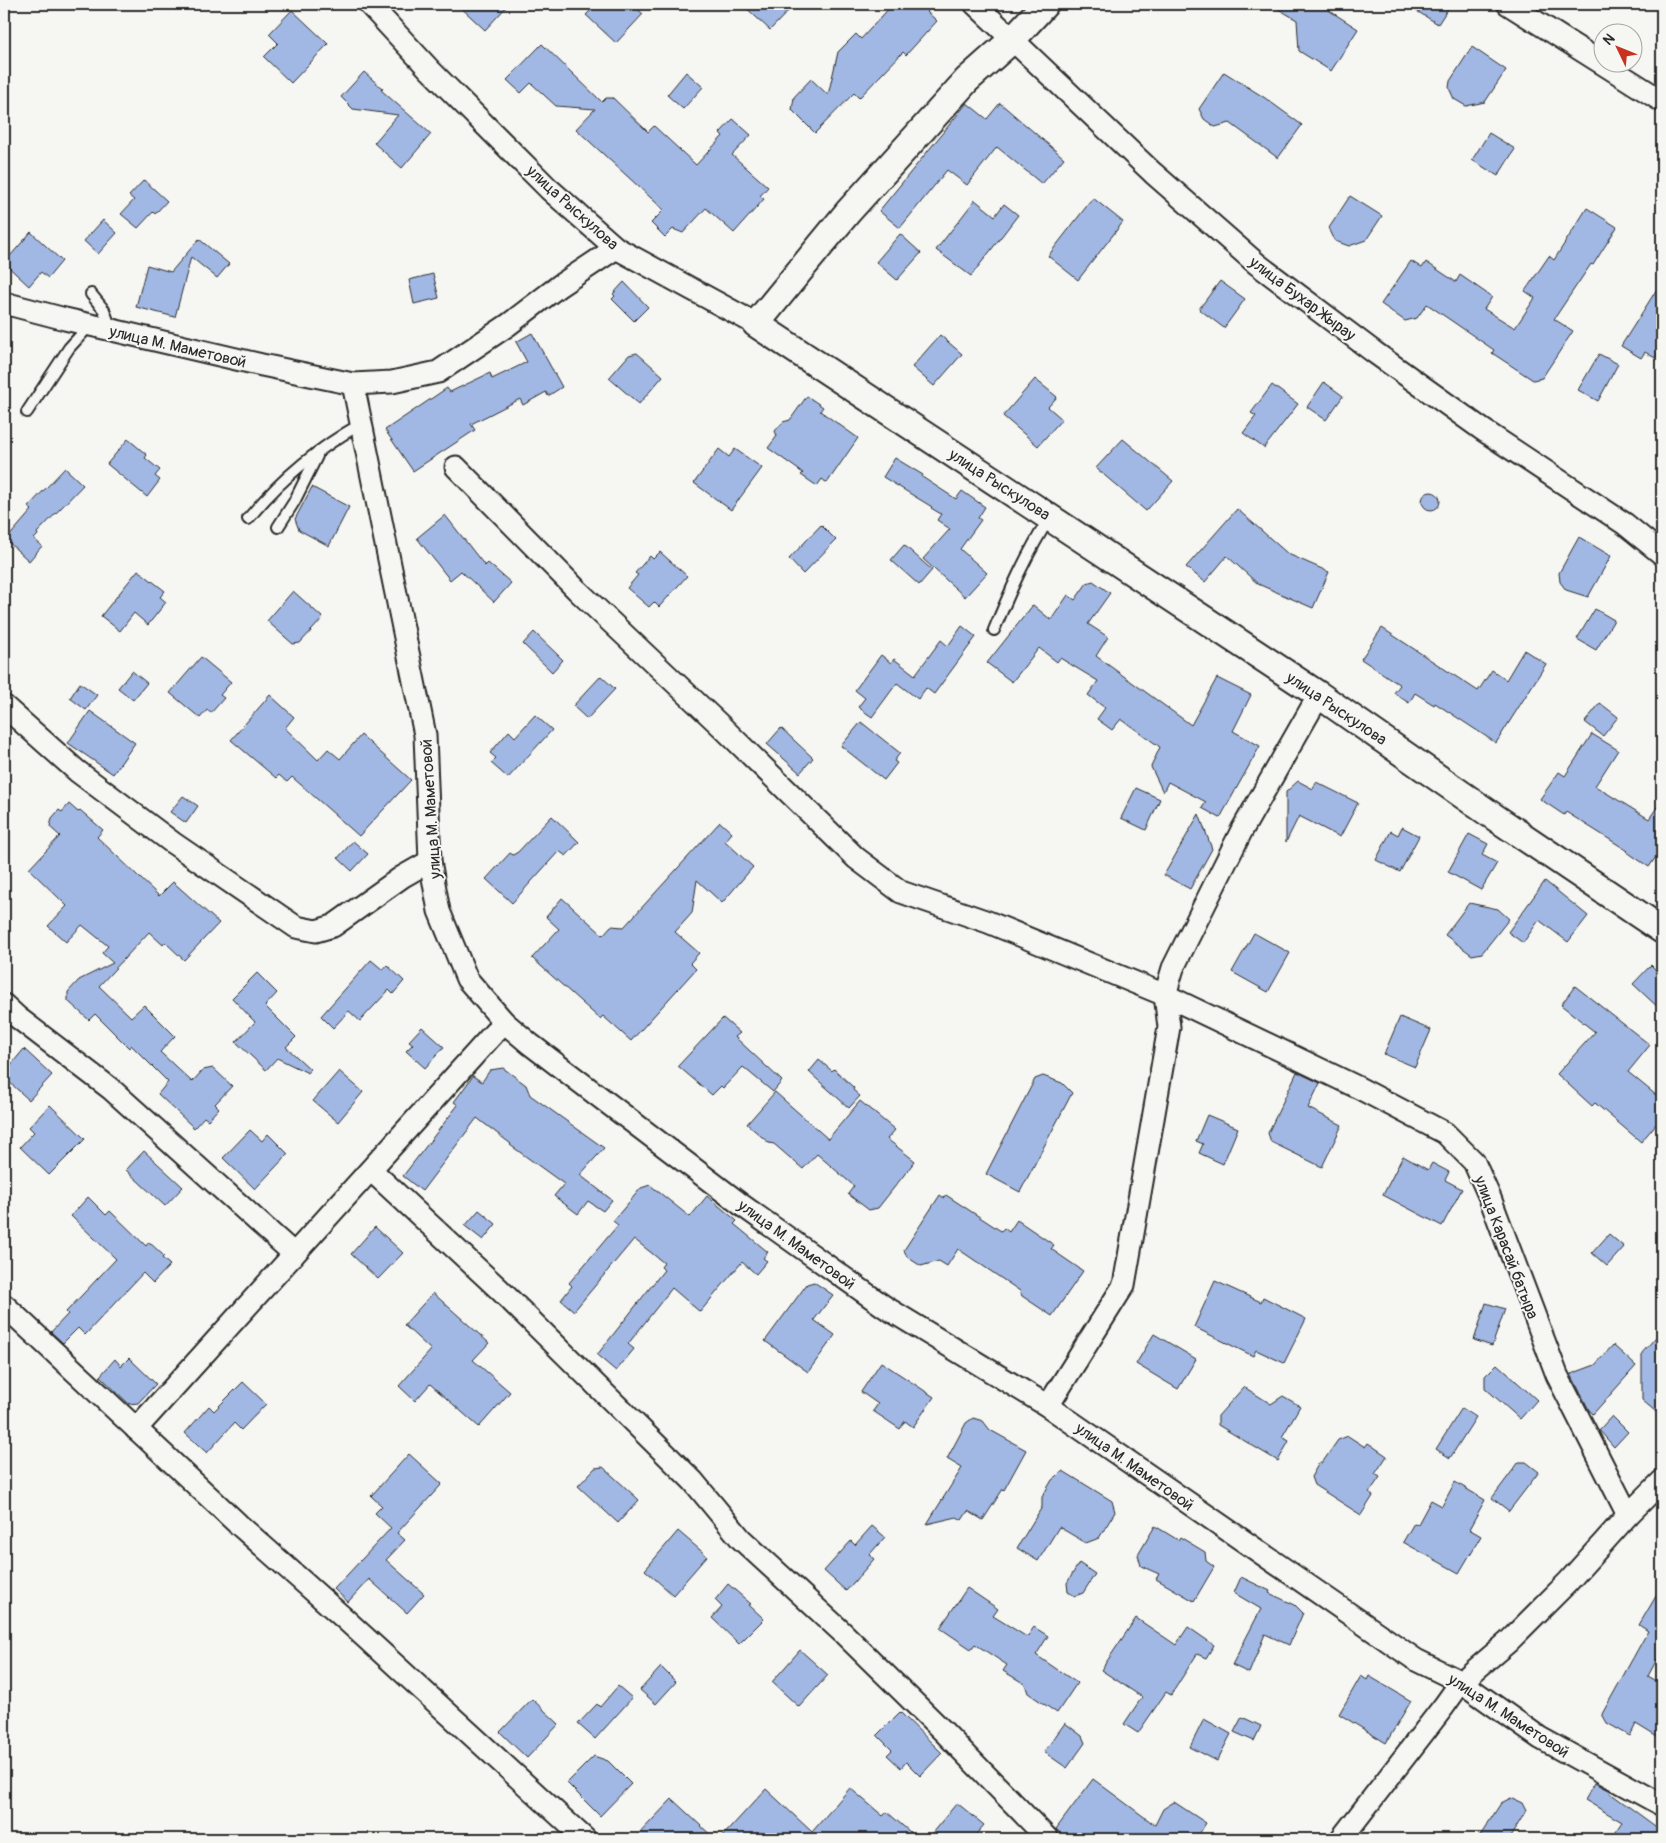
<svg xmlns="http://www.w3.org/2000/svg" width="1666" height="1843" font-family="Pangolin,sans-serif">
	<style>
		.building { fill: #a1b8e5; stroke: #2b2b2b }
		.lines { fill: none; stroke-linecap: round; stroke-linejoin: round }
		.service-casing { stroke: #2b2b2b; stroke-width: 14 }
		.minor-casing { stroke: #2b2b2b; stroke-width: 25 }
		.tertiary-casing { stroke: #2b2b2b; stroke-width: 30 }
		.service { stroke: #f6f6f2; stroke-width: 10 }
		.minor { stroke: #f6f6f2; stroke-width: 21 }
		.tertiary { stroke: #f6f6f2; stroke-width: 26 }
		.labels { text-anchor: middle; stroke-width: 4; stroke-linejoin: round; paint-order: stroke }
		.street-label { font-size: 16px; fill: #2b2b2b; stroke: #f6f6f2 }
	</style>
	<rect width="100%" height="100%" fill="#f6f6f2"/>
	<filter id="ink" filterUnits="userSpaceOnUse"><feTurbulence type="fractalNoise" baseFrequency=".02" numOctaves="2"/><feDisplacementMap in="SourceGraphic" scale="10" xChannelSelector="R" yChannelSelector="G"/><feConvolveMatrix kernelMatrix="1 2 1 2 8 2 1 2 1" color-interpolation-filters="sRGB"/></filter>
	<g filter="url(#ink)">
		<g class="building">
			<path d="M457,4H509L485,30Z"/>
			<path d="M597,4H632L643,14L616,43L586,15Z"/>
			<path d="M742,4H795L770,30Z"/>
			<path d="M893,4H935L927,12L937,21L906,55L903,52L859,98L854,93L815,133L792,110L794,97L811,79L828,95L838,52L856,34L861,39Z"/>
			<path d="M1270,4H1319L1358,29L1331,71L1299,51L1297,20Z"/>
			<path d="M1405,4H1451L1438,24Z"/>
			<path d="M292,10L328,44L291,83L264,57L278,43L269,34Z"/>
			<path d="M542,44L602,102L606,98H613L648,132L654,126L696,165L723,136L720,133L733,119L751,135L732,155L768,187L760,196L764,199L734,233L706,208L683,233L673,229L665,237L651,223L664,210L576,129L595,109L556,106L531,83L521,93L507,80Z"/>
			<path d="M1472,47L1506,70L1485,102L1466,106L1454,99L1449,88L1450,81Z"/>
			<path d="M364,72L383,89L381,90L431,134L402,168L374,143L398,115L353,109L341,97Z"/>
			<path d="M686,72L703,87L683,109L667,95Z"/>
			<path d="M1224,72L1265,98L1302,125L1278,158L1230,123L1215,127L1204,119L1199,109Z"/>
			<path d="M967,103L987,119L1000,103L1064,158L1042,184L997,147L967,185L947,170L900,228L879,211Z"/>
			<path d="M1489,133L1515,149L1498,176L1472,160Z"/>
			<path d="M144,180L167,201L155,214L153,212L138,228L121,214L134,200L129,196Z"/>
			<path d="M1350,196L1382,216L1366,240L1349,246L1335,241L1329,228Z"/>
			<path d="M1093,198L1123,222L1078,280L1048,256Z"/>
			<path d="M975,200L995,216L1004,204L1018,215L971,276L936,250Z"/>
			<path d="M1587,208L1617,227L1593,265L1591,264L1554,319L1573,331L1542,378L1533,380L1492,353L1494,350L1427,304L1417,318L1405,321L1381,304L1411,261L1422,268L1426,262L1456,282L1460,275L1492,297L1484,309L1515,328L1535,298L1525,291L1549,256L1554,260Z"/>
			<path d="M103,220L117,233L98,254L84,241Z"/>
			<path d="M31,232L62,261L48,278L41,272L29,286L4,263Z"/>
			<path d="M900,234L921,253L897,280L876,262Z"/>
			<path d="M199,239L229,264L217,278L191,257L175,317L136,307L147,265L171,272Z"/>
			<path d="M433,274L439,298L414,304L409,280Z"/>
			<path d="M1220,281L1245,299L1224,328L1199,309Z"/>
			<path d="M1662,281V345L1655,358L1645,352L1641,358L1621,346Z"/>
			<path d="M624,282L648,307L634,321L612,299L615,296L613,294Z"/>
			<path d="M532,333L562,387L548,396L546,392L523,405L520,399L471,424L475,430L413,471L385,430L447,388L450,392L490,373L492,379L527,362L516,342Z"/>
			<path d="M940,335L962,354L934,386L912,367Z"/>
			<path d="M637,353L663,376L639,404L609,378L629,355Z"/>
			<path d="M1599,354L1618,364L1598,401L1578,390Z"/>
			<path d="M1035,379L1057,397L1048,407L1062,419L1038,446L1003,416Z"/>
			<path d="M1324,382L1343,396L1326,420L1307,407Z"/>
			<path d="M1272,385L1298,404L1264,448L1243,433L1256,416L1251,413Z"/>
			<path d="M807,396L823,407L820,411L858,438L827,483L822,479L817,486L801,475L803,473L768,448L777,436L775,431L783,422L790,420Z"/>
			<path d="M128,439L147,455L145,458L160,470L155,476L160,480L147,497L107,464Z"/>
			<path d="M1123,439L1173,481L1146,511L1096,468Z"/>
			<path d="M719,449L729,457L735,449L762,468L731,510L694,483Z"/>
			<path d="M895,458L923,475L922,477L956,499L962,491L985,507L978,518L981,520L960,549L987,573L965,597L923,559L950,529L937,520L941,514L931,508L932,507L883,477Z"/>
			<path d="M65,468L83,485L37,533L38,535L34,539L42,546L29,561L6,540L32,510L28,507Z"/>
			<path d="M312,487L349,507L329,546L299,530L295,519Z"/>
			<circle cx="1431" cy="501" r="9"/>
			<path d="M1237,509L1288,554L1329,572L1313,608L1258,584L1227,556L1205,582L1186,567Z"/>
			<path d="M445,515L485,566L488,563L511,583L494,602L461,571L450,580L417,538Z"/>
			<path d="M821,525L836,540L803,574L789,559Z"/>
			<path d="M1579,537L1611,556L1588,597L1566,590L1560,582L1559,573Z"/>
			<path d="M904,545L932,570L919,585L891,560Z"/>
			<path d="M660,552L687,576L659,607L654,602L649,607L627,588L638,575L635,573L650,556L653,559Z"/>
			<path d="M138,570L165,591L160,597L166,602L148,625L134,613L120,631L101,616Z"/>
			<path d="M1093,581L1110,593L1088,624L1108,637L1096,656L1191,725L1217,678L1251,695L1233,731L1260,746L1220,818L1202,808L1206,802L1168,782L1163,792L1151,767L1160,747L1121,719L1112,730L1097,719L1105,708L1088,695L1098,681L1060,658L1057,662L1039,648L1012,682L987,663L1033,605L1051,620L1068,595L1075,600L1087,583Z"/>
			<path d="M293,591L323,618L300,643L293,644L267,621Z"/>
			<path d="M1595,609L1614,620L1596,650L1577,639Z"/>
			<path d="M962,626L976,637L934,694L926,688L918,699L897,683L872,717L858,707L865,698L855,690L881,655L891,663L894,659L915,675L941,640L948,646Z"/>
			<path d="M1382,628L1478,691L1492,670L1506,680L1524,650L1546,664L1496,743L1435,703L1434,705L1415,693L1409,703L1394,693L1400,685L1361,659Z"/>
			<path d="M534,632L563,660L552,672L523,644Z"/>
			<path d="M201,657L231,682L220,695L224,698L211,713L207,710L200,718L170,693Z"/>
			<path d="M132,671L147,683L133,700L118,688Z"/>
			<path d="M601,676L615,689L587,719L573,706Z"/>
			<path d="M80,683L97,695L86,710L70,698Z"/>
			<path d="M270,695L294,717L285,728L318,760L328,749L340,759L361,735L411,780L359,836L292,777L287,782L279,775L276,778L231,740Z"/>
			<path d="M1600,703L1618,717L1603,736L1585,722Z"/>
			<path d="M90,711L135,743L113,774L68,743Z"/>
			<path d="M535,715L552,730L508,778L491,763L496,758L490,753L509,731L515,737Z"/>
			<path d="M861,722L900,753L894,761L897,763L884,780L841,746Z"/>
			<path d="M781,728L813,758L800,773L767,744Z"/>
			<path d="M1592,734L1618,750L1595,786L1649,819L1662,800V848L1649,867L1627,852L1628,851L1566,812L1564,815L1540,799L1559,772L1565,776Z"/>
			<path d="M1298,781L1313,789L1316,782L1358,803L1340,837L1299,816L1286,842V792Z"/>
			<path d="M1136,788L1160,799L1146,830L1121,818Z"/>
			<path d="M183,796L198,806L186,823L170,812Z"/>
			<path d="M69,804L78,812L80,810L103,830L97,837L159,896L173,882L219,923L184,960L165,942L163,945L149,932L99,986L131,1017L144,1005L175,1036L160,1052L192,1082L203,1070L213,1068L232,1086L215,1104L219,1108L208,1120L204,1117L194,1128L158,1094L168,1082L131,1045L129,1048L95,1014L89,1020L68,1001V992L79,980L113,963L102,953L108,946L82,925L66,942L48,926L67,906L29,869L60,836L50,827L52,818L59,810L62,812Z"/>
			<path d="M1199,814L1212,849L1190,889L1164,875Z"/>
			<path d="M552,816L579,842L566,856L559,851L512,903L486,879L510,853L513,855L518,852Z"/>
			<path d="M720,822L732,833L725,841L753,867L722,903L697,880L692,913L675,932L699,953L690,963L696,969L631,1041L603,1016L600,1019L532,958L559,929L546,917L562,898L603,935L611,926L624,927Z"/>
			<path d="M1402,827L1419,836L1400,872L1376,860L1391,831L1398,835Z"/>
			<path d="M1469,834L1488,844L1482,855L1497,863L1481,890L1448,872Z"/>
			<path d="M353,841L368,854L352,871L338,858Z"/>
			<path d="M1545,881L1588,916L1568,942L1539,920L1523,943L1508,932Z"/>
			<path d="M1469,903L1498,909L1509,919L1482,953L1472,955L1445,935Z"/>
			<path d="M1254,933L1290,953L1268,992L1232,972Z"/>
			<path d="M371,960L383,970L387,965L404,981L393,994L389,990L360,1021L349,1011L333,1028L321,1016Z"/>
			<path d="M1651,965L1662,976V1011L1633,984Z"/>
			<path d="M257,973L277,993L265,1006L296,1037L286,1047L310,1069L308,1073L277,1058L266,1070L236,1042L255,1022L232,998Z"/>
			<path d="M1575,986L1650,1045L1628,1072L1662,1100V1117L1641,1142L1595,1103L1592,1106L1557,1074L1595,1032L1561,1005Z"/>
			<path d="M1400,1017L1431,1030L1415,1067L1384,1054Z"/>
			<path d="M723,1018L740,1033L735,1037L782,1081L773,1092L743,1067L723,1088L721,1086L712,1095L678,1066Z"/>
			<path d="M422,1027L444,1047L425,1068L406,1051L413,1044L409,1041Z"/>
			<path d="M24,1049L52,1075L29,1100L8,1081L4,1073Z"/>
			<path d="M819,1060L832,1071L834,1069L854,1088L853,1090L860,1096L849,1108L809,1072Z"/>
			<path d="M503,1068L526,1085L530,1095L604,1148L580,1175L612,1200L603,1211L588,1201L578,1214L554,1196L564,1184L510,1145L511,1144L477,1118L422,1191L403,1176L458,1105L454,1102L473,1076L482,1082L490,1070Z"/>
			<path d="M339,1071L363,1092L338,1122L313,1101Z"/>
			<path d="M1297,1072L1320,1083L1308,1108L1342,1125L1322,1167L1271,1142L1268,1133Z"/>
			<path d="M1043,1076L1062,1083L1072,1093L1020,1192L986,1174L1035,1079Z"/>
			<path d="M775,1092L828,1139L860,1101L895,1130L887,1139L915,1161L878,1208L869,1210L848,1194L854,1186L817,1154L803,1169L774,1144L769,1143L747,1124Z"/>
			<path d="M50,1105L85,1139L49,1175L20,1147L34,1132L29,1127Z"/>
			<path d="M1207,1115L1238,1128L1223,1164L1199,1153L1203,1144L1196,1141Z"/>
			<path d="M250,1130L262,1141L268,1134L288,1154L255,1189L223,1158Z"/>
			<path d="M144,1151L183,1187L165,1206L126,1170Z"/>
			<path d="M1403,1156L1428,1170L1432,1163L1449,1172L1445,1180L1462,1189L1442,1226L1383,1195Z"/>
			<path d="M650,1185L690,1217L707,1196L737,1221L734,1224L768,1252L763,1258L767,1261L756,1274L742,1262L700,1312L672,1288L628,1344L634,1349L616,1371L597,1355L664,1270L661,1267L664,1263L634,1239L574,1311L561,1300L572,1286L569,1283L618,1225L613,1221L641,1188Z"/>
			<path d="M940,1195L944,1198L946,1195L1001,1231L1004,1228L1009,1232L1017,1220L1054,1245L1051,1249L1083,1271L1052,1316L1022,1296L1020,1291L958,1249L947,1266L939,1261L921,1266L907,1257L904,1250Z"/>
			<path d="M88,1197L106,1215L110,1211L146,1246L149,1242L164,1256L162,1258L170,1265L153,1283L143,1273L85,1335L78,1328L63,1343L51,1332L68,1314L66,1312L116,1259L71,1216Z"/>
			<path d="M479,1210L496,1224L483,1240L465,1226Z"/>
			<path d="M375,1227L403,1253L378,1279L351,1254Z"/>
			<path d="M1609,1234L1624,1247L1607,1266L1592,1253Z"/>
			<path d="M1215,1281L1261,1302L1263,1297L1306,1319L1284,1363L1256,1350L1253,1356L1194,1327Z"/>
			<path d="M814,1282L833,1295L814,1320L835,1335L808,1372L765,1341L807,1284Z"/>
			<path d="M433,1293L489,1343L473,1360L510,1392L479,1427L430,1384L415,1401L399,1386L431,1350L404,1325Z"/>
			<path d="M1486,1303L1505,1309L1492,1346L1474,1340Z"/>
			<path d="M1662,1330V1417L1642,1400V1353Z"/>
			<path d="M1154,1334L1196,1359L1178,1389L1136,1364Z"/>
			<path d="M1613,1345L1636,1366L1593,1414L1589,1410L1571,1374L1595,1365Z"/>
			<path d="M129,1358L156,1384L138,1403L129,1404L100,1376L115,1359L121,1366Z"/>
			<path d="M881,1362L934,1397L913,1427L905,1421L900,1429L873,1411L878,1404L861,1392Z"/>
			<path d="M1497,1364L1537,1400L1520,1419L1485,1388V1376Z"/>
			<path d="M243,1382L266,1404L241,1430L234,1423L207,1453L185,1433L209,1406L214,1411Z"/>
			<path d="M1244,1387L1271,1404L1283,1396L1300,1406L1282,1437L1289,1441L1278,1461L1218,1425V1416Z"/>
			<path d="M1462,1408L1476,1417L1450,1458L1436,1449Z"/>
			<path d="M1612,1416L1628,1432L1614,1447L1599,1430Z"/>
			<path d="M973,1418L983,1421L990,1430L1026,1450L1004,1490L1003,1489L983,1520L968,1511L962,1520L957,1517L927,1524L962,1468L947,1459L966,1423Z"/>
			<path d="M1348,1436L1365,1447L1368,1443L1387,1456L1375,1474L1380,1477L1369,1493L1373,1496L1361,1515L1314,1485L1311,1477L1319,1463H1322L1338,1440Z"/>
			<path d="M409,1454L442,1484L397,1533L405,1540L386,1560L424,1594L407,1613L369,1579L348,1602L334,1589L391,1528L375,1513L382,1506L371,1496Z"/>
			<path d="M1519,1462H1526L1539,1472L1509,1511L1492,1498Z"/>
			<path d="M603,1467L639,1500L618,1523L578,1486L595,1468Z"/>
			<path d="M1063,1471L1112,1501L1115,1512L1099,1538L1086,1543L1059,1527L1038,1561L1017,1548L1042,1507V1497L1052,1480Z"/>
			<path d="M1455,1482L1485,1500L1469,1529L1481,1536L1459,1573L1403,1542L1414,1523L1418,1524L1431,1500L1442,1506Z"/>
			<path d="M872,1526L885,1537L869,1555L874,1559L846,1591L824,1571L851,1541L855,1545Z"/>
			<path d="M1155,1526L1178,1540L1180,1537L1205,1552L1206,1561L1214,1567L1194,1601L1156,1579L1159,1574L1141,1566L1138,1555Z"/>
			<path d="M678,1531L707,1556L673,1595L645,1570Z"/>
			<path d="M1079,1563L1095,1574L1083,1593L1075,1596L1068,1592L1067,1583Z"/>
			<path d="M1241,1577L1270,1591L1269,1593L1295,1605L1303,1613L1289,1645L1265,1634L1249,1673L1232,1665L1261,1609L1234,1593Z"/>
			<path d="M728,1584L751,1604L749,1605L764,1619L739,1644L712,1618L722,1607L715,1600Z"/>
			<path d="M1662,1586V1650L1648,1676L1662,1684V1740L1636,1724L1630,1736L1607,1723L1602,1714L1648,1631L1639,1625Z"/>
			<path d="M967,1588L998,1609L993,1616L1027,1637L1034,1627L1048,1636L1036,1655L1077,1683L1057,1713L1028,1693L1025,1684L1003,1671L1007,1665L975,1644L971,1649L940,1628Z"/>
			<path d="M1136,1618L1176,1645L1188,1627L1214,1645L1206,1658L1197,1654L1171,1695L1166,1692L1138,1733L1124,1724L1142,1697L1101,1670Z"/>
			<path d="M800,1650L828,1675L799,1707L772,1682Z"/>
			<path d="M661,1667L676,1682L656,1704L640,1690Z"/>
			<path d="M1361,1676L1367,1680L1369,1676L1411,1701L1386,1743L1339,1714Z"/>
			<path d="M618,1686L632,1698L595,1739L578,1724L597,1704L600,1707Z"/>
			<path d="M532,1699L559,1724L527,1758L500,1732Z"/>
			<path d="M900,1712L942,1753L920,1776L906,1762L901,1768L887,1755L892,1750L877,1735Z"/>
			<path d="M1242,1717L1261,1726L1254,1741L1234,1732Z"/>
			<path d="M1204,1719L1231,1734L1217,1761L1190,1747Z"/>
			<path d="M1065,1723L1082,1736L1085,1743L1067,1768L1044,1752Z"/>
			<path d="M594,1756L608,1761L631,1784L600,1816L567,1783Z"/>
			<path d="M1093,1779L1155,1825L1163,1809L1174,1802L1206,1823L1196,1839H1067L1056,1829Z"/>
			<path d="M1595,1783L1611,1791L1610,1793L1662,1831V1839H1610L1622,1822L1585,1800Z"/>
			<path d="M850,1788L883,1816L887,1812L918,1839H720L766,1789L812,1832Z"/>
			<path d="M1511,1798L1522,1803L1526,1811L1509,1839H1478L1501,1803Z"/>
			<path d="M672,1799L715,1839H634Z"/>
			<path d="M957,1803L984,1825L972,1839H927Z"/>
		</g>
		<g class="lines">
			<g class="service-casing">
				<g id="service">
					<path d="M91,294L104,310L111,329"/>
					<path d="M27,412L69,348L90,325"/>
					<path d="M248,519C279,481 318,448 361,424"/>
					<path d="M278,527L294,502L317,456"/>
					<path d="M994,630C1011,589 1026,555 1050,517"/>
				</g>
			</g>
			<g class="minor-casing">
				<g id="minor">
					<path d="M369,4L430,70L549,189L616,248L756,324"/>
					<path d="M975,4L1153,173L1257,264L1374,352L1483,430L1625,524L1662,554"/>
					<path d="M1508,4L1662,101"/>
					<path d="M4,303L65,319L262,365L353,384L392,382L438,372L508,325L559,286L616,248"/>
					<path d="M353,384L425,735L430,861L439,911L467,979L504,1022L530,1044L743,1206L885,1307L1048,1406L1416,1660L1461,1682L1540,1738L1662,1805"/>
					<path d="M456,467L577,590L721,726L856,858L901,892L988,922L1165,995L1359,1088L1445,1133L1474,1162L1490,1198L1557,1375L1628,1515"/>
					<path d="M4,706L77,771L173,843L296,927L316,931L333,926L402,877L430,861"/>
					<path d="M4,1005L17,1017L111,1089L294,1254"/>
					<path d="M371,1170L499,1289L693,1481L741,1539L842,1632L945,1733L1048,1839"/>
					<path d="M4,1305L238,1524L345,1619L585,1839"/>
					<path d="M1048,1406L1124,1285L1169,1027L1165,995L1173,968L1242,830L1319,695"/>
					<path d="M136,1429L504,1022"/>
					<path d="M1341,1839L1444,1706L1461,1682L1508,1642L1568,1582L1628,1515L1662,1481"/>
				</g>
			</g>
			<g class="tertiary-casing">
				<path id="tertiary" d="M1045,4L1012,40L967,80L848,212L756,324L1319,695L1490,814L1662,930"/>
			</g>
			<use href="#service" class="service"/>
			<use href="#minor" class="minor"/>
			<use href="#tertiary" class="tertiary"/>
		</g>
	</g>
	<g class="labels">
		<g class="street-label">
			<text transform="translate(573 207) rotate(42)" y="6">улица Рыскулова</text>
			<text transform="translate(1303 298) rotate(37)" y="6">улица Бухар Жырау</text>
			<text transform="translate(178 346) rotate(13)" y="6">улица М. Маметовой</text>
			<text transform="translate(1000 484) rotate(33)" y="6">улица Рыскулова</text>
			<text transform="translate(1337 708) rotate(34)" y="6">улица Рыскулова</text>
			<text transform="translate(430 809) rotate(-94)" y="6">улица М. Маметовой</text>
			<text transform="translate(797 1244) rotate(36)" y="6">улица М. Маметовой</text>
			<text transform="translate(1507 1247) rotate(69)" y="6">улица Карасай батыра</text>
			<text transform="translate(1135 1466) rotate(35)" y="6">улица М. Маметовой</text>
			<text transform="translate(1509 1715) rotate(33)" y="6">улица М. Маметовой</text>
		</g>
	</g>
	<rect width="1666" height="1843" fill="none" stroke="#f6f6f2" stroke-width="20"/>
	<rect x="10" y="10" width="1646" height="1823" fill="none" stroke="#2b2b2b" stroke-width="2" filter="url(#ink)"/>
	<g transform="translate(1618 48) rotate(313)"><circle r="24" fill="#f6f6f2" stroke="#a5a5a2"/>
	<path d="M0-4L9 19L0 12L-9 19Z" fill="#c8321e"/>
	<text y="-8" font-size="14" font-weight="bold" text-anchor="middle" fill="#2b2b2b">N</text>
	</g>
</svg>
